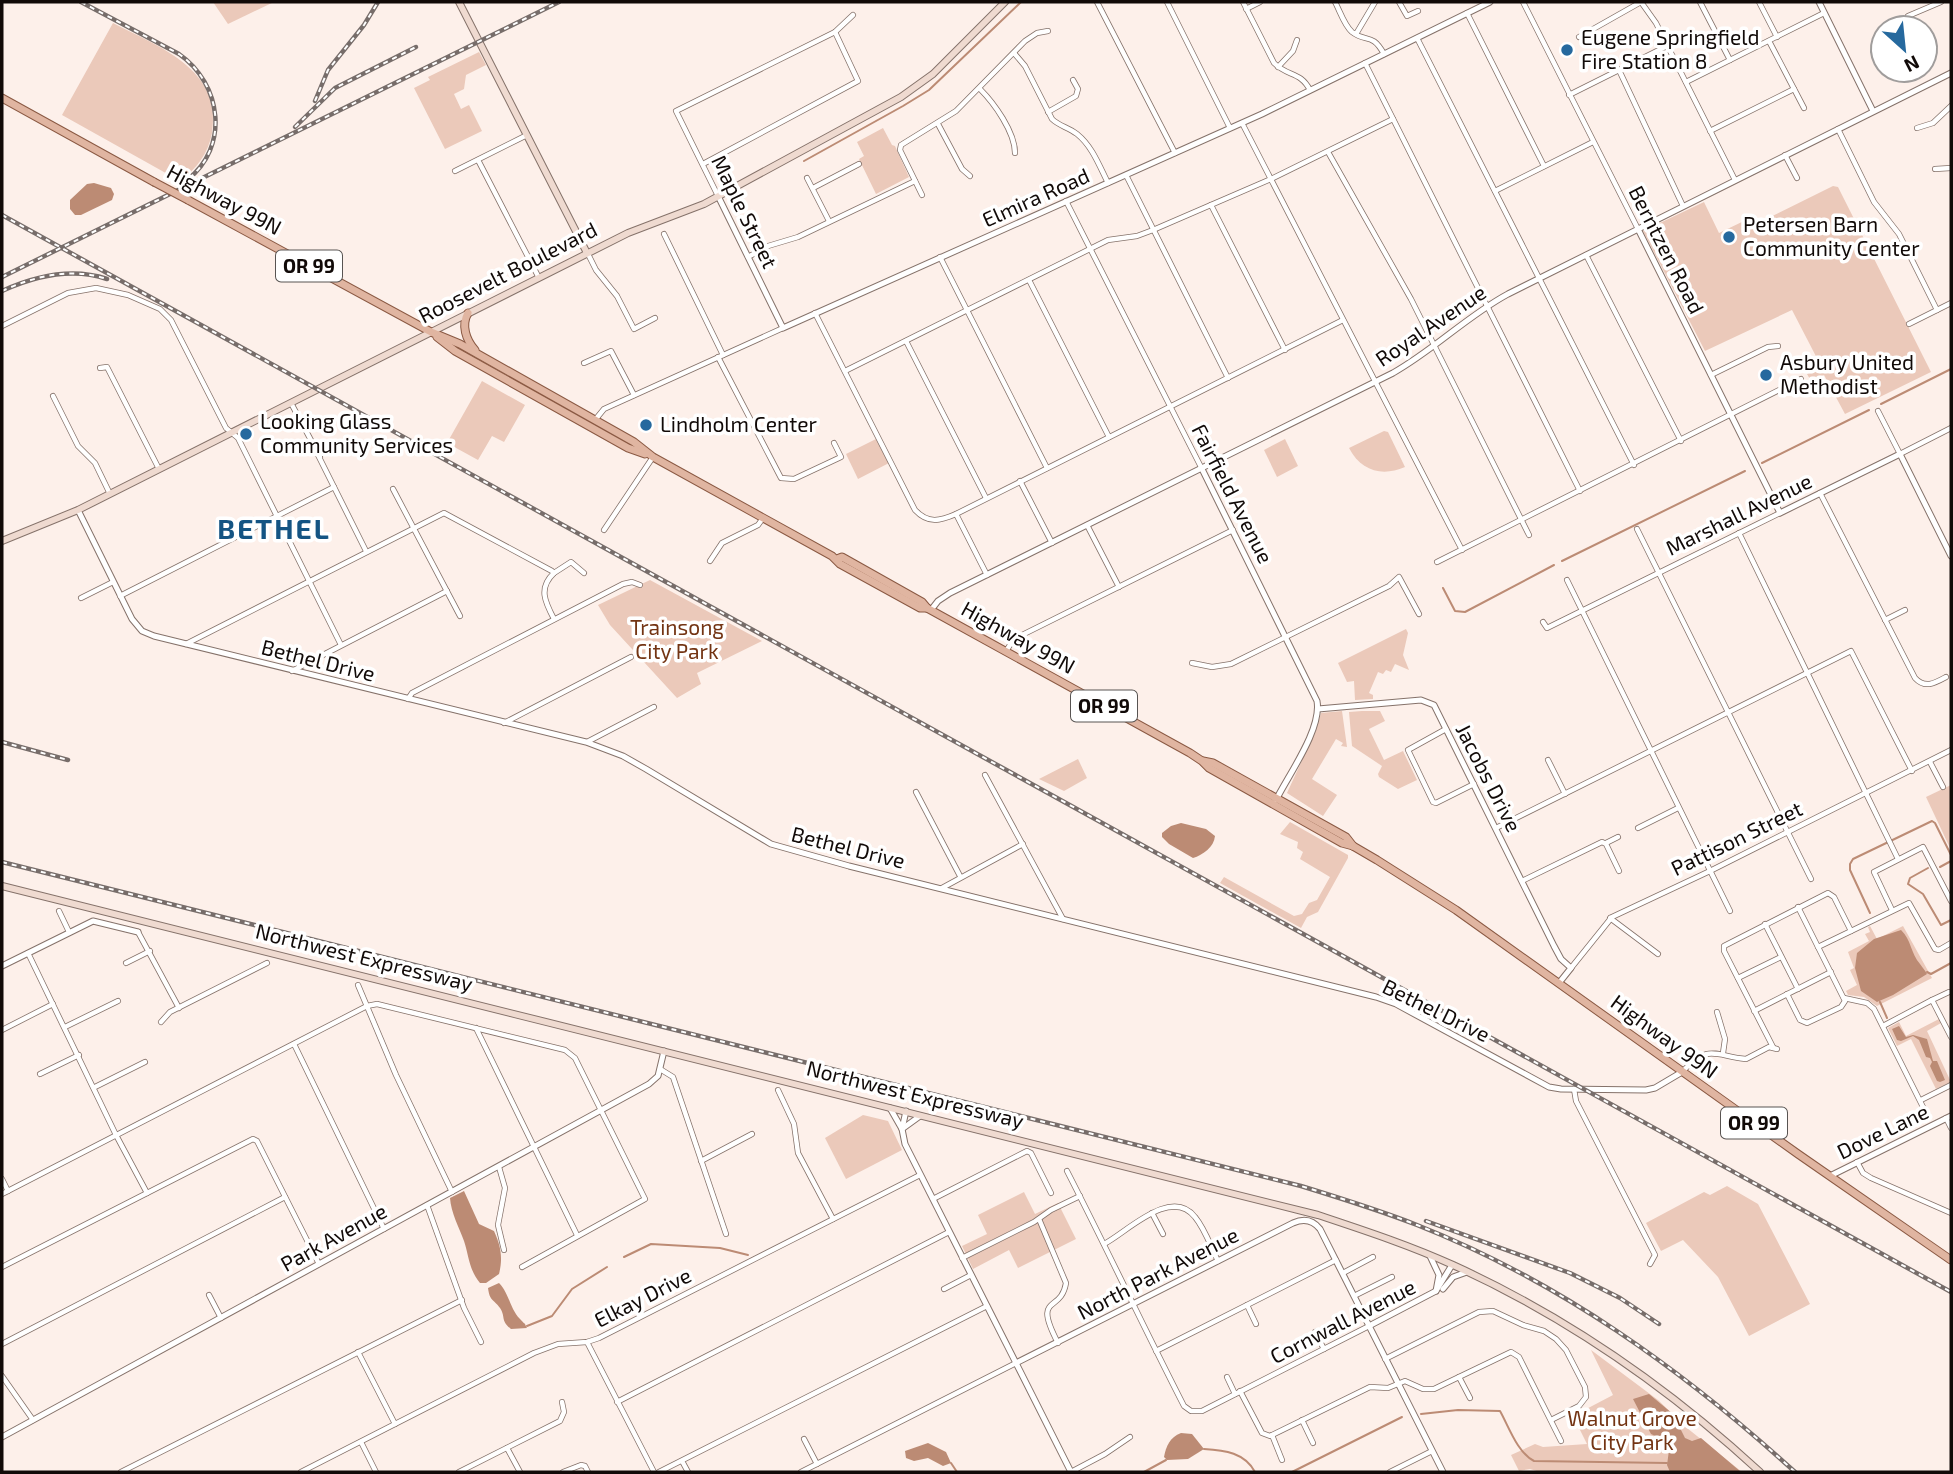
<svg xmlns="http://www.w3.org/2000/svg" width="1953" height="1474" font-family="'Exo 2',sans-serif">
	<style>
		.green { fill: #ebc9ba }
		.water { fill: #bc8b74 }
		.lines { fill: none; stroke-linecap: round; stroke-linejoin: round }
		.stream { stroke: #bc8b74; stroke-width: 2 }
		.minor-casing { stroke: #85726a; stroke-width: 6 }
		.tertiary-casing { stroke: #85726a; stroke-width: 7 }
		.secondary-casing { stroke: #85726a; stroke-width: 8 }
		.primary-casing { stroke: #8a5943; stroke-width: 9 }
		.minor { stroke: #fff; stroke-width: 4.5 }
		.tertiary { stroke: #fff; stroke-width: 5 }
		.secondary { stroke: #efdad0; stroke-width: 6 }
		.primary { stroke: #e0b5a1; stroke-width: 7 }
		.rail-casing { stroke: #776d6a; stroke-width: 4.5 }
		.rail { stroke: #fff; stroke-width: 2; stroke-dasharray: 5; stroke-linecap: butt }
		.primary-bridge-casing { stroke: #8a5943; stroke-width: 9; stroke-linecap: butt }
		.primary-bridge { stroke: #e0b5a1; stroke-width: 7 }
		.poi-dot { fill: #26699e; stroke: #fff; stroke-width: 2.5 }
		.labels { text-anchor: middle; stroke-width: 7; stroke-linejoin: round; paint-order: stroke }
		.shield { fill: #fff; stroke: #585452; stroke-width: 2 }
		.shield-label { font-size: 19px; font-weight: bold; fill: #110a08 }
		.poi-label { font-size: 21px; fill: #110a08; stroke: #fff; text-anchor: start }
		.street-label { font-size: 21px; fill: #110a08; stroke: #fff }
		.park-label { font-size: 21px; fill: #733413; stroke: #fff }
		.district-label { font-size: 28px; font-weight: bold; letter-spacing: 2px; fill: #145483; stroke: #fff }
	</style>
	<rect width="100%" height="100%" fill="#fdf0ea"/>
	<g class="green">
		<path d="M213,2H274L228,24Z"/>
		<path d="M113,23C159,47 223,69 212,133C208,154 197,168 180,181L62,115Z"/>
		<path d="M479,52L486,65L466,75L464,89L454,94L461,109L469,105L482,131L445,149L414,88L430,80L428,77Z"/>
		<path d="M883,128L892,145L895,146L909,177L876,194L859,159L864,156L857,142Z"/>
		<path d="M1833,186L1838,187L1931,372L1845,414L1824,375L1811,381L1807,374L1821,366L1792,310L1705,351L1643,231L1704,202L1719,233L1746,220L1750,227Z"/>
		<path d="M482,381L525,405L504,442L492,436L478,460L447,443Z"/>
		<path d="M1384,431L1388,432L1405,467C1382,477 1361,471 1349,448Z"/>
		<path d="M876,439L889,463L858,479L846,454Z"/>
		<path d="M1285,439L1298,466L1277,477L1264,450Z"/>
		<path d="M650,580L762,641L697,673L701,684L677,698L610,625L598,605Z"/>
		<path d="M1406,629L1408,633L1403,655L1409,670L1395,664L1391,672L1386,670L1383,674L1378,672L1369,693L1373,695V699L1355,700L1354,681L1347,682L1338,663Z"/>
		<path d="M1342,711L1347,747L1341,746L1343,743L1336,739L1312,779L1337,795L1323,816L1287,793L1316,730L1321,713Z"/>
		<path d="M1362,711H1380L1385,721L1369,729L1384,760L1403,751L1417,780L1398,789L1379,777L1378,774L1382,766L1352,746L1349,712Z"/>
		<path d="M1078,759L1087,778L1064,791L1039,779Z"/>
		<path d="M1951,785V850L1926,797Z"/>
		<path d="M1290,822L1348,855V858L1318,912L1307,917L1301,928L1220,883L1224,877L1294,916L1302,914L1309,903L1317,900L1330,877L1300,859L1303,852L1297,848L1298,842L1280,834Z"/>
		<path d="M1870,926L1877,939L1903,926L1932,978L1877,1006L1864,997L1848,995L1846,991L1857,985L1850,970L1854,968L1848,952L1869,941L1865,934L1870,932L1868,927Z"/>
		<path d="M1939,1019L1941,1023L1927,1031L1951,1082L1936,1089L1911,1039L1897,1046L1888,1028L1899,1022L1906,1036Z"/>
		<path d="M863,1115L888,1121L902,1150L846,1179L825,1138Z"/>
		<path d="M1727,1186L1758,1204L1810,1304L1749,1336L1718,1277L1683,1240L1661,1251L1646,1223L1704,1192L1710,1195Z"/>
		<path d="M1024,1192L1035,1214L1058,1203L1076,1239L1018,1268L1009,1250L973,1269L962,1246L987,1234L978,1215Z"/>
		<path d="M1591,1350L1658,1400L1687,1428L1742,1472H1540L1530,1469L1519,1471L1511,1455L1535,1444L1543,1447L1587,1444L1573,1416L1613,1395Z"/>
	</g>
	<g class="water">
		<path d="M94,183L111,188L114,194L112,200L81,215H75L70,209V200L87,184Z"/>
		<path d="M1181,823L1206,829L1215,836C1214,847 1203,855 1193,858L1169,844L1162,837V833L1171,826Z"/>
		<path d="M1901,930C1911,939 1911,954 1920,964C1922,967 1925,970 1927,974L1893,995L1877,1002L1861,991L1855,968L1857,953L1874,939Z"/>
		<path d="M1899,1026L1906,1037L1913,1035L1927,1039L1933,1061H1937L1945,1080L1940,1082L1937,1081L1930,1066L1932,1062L1930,1058L1926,1057L1919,1040L1913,1036L1901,1041L1897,1040L1892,1029Z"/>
		<path d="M464,1191L479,1224L494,1231C501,1246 503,1258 499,1274L486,1283H480C469,1270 469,1256 464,1241C459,1227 451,1213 450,1198Z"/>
		<path d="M499,1283C509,1293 510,1309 520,1319C527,1327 523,1320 527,1328L511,1329C500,1320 506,1317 500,1308C493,1298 490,1302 488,1288Z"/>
		<path d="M1649,1394L1673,1414L1685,1438L1692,1441L1701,1438L1741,1472H1670L1667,1465L1670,1443L1651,1434L1633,1399Z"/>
		<path d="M1181,1433L1192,1434L1204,1449L1188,1459L1167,1460L1164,1457C1166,1446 1170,1437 1181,1433Z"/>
		<path d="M928,1443L946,1452L951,1463L943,1466L928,1458L914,1461L906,1458L905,1451Z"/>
	</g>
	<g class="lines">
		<g class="stream">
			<path d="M804,161L903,106L929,90L1021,2"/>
			<path d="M1881,404L1951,369"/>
			<path d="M1762,463L1869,410"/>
			<path d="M1562,561L1745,471"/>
			<path d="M1443,588L1455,611L1465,612L1554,565"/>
			<path d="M1940,867L1951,861"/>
			<path d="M1928,868L1910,878L1908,884L1923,894L1941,925L1951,920"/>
			<path d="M1870,913L1850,870V864L1853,859L1932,821L1935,823L1951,855"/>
			<path d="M1927,972L1931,974L1951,963"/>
			<path d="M1880,1002L1887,1018"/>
			<path d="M624,1257L651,1244L720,1248L748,1255"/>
			<path d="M527,1326L552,1316L572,1289L607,1267"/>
			<path d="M1421,1414L1458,1410L1500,1411C1509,1427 1517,1452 1534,1461L1667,1463"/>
			<path d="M1204,1449C1225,1450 1245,1453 1255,1472"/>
			<path d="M951,1463L957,1472"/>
			<path d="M1144,1472L1166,1460"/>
			<path d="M1292,1472L1402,1417"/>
		</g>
		<g class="minor-casing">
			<g id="minor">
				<path d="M1097,2L1175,153"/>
				<path d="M1167,2L1230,128"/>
				<path d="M1243,2L1274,63C1288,77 1300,71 1310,90"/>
				<path d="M1335,2C1340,11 1344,25 1352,32C1366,43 1372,32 1384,54"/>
				<path d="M1399,2L1407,16L1418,11"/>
				<path d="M1523,2L1638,229"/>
				<path d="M1641,2L1656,23L1735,180"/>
				<path d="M1700,2L1730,60"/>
				<path d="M1759,2L1777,37"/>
				<path d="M1246,9L1260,2"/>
				<path d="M1467,13L1544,166"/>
				<path d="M1908,16L1941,2"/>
				<path d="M1356,34L1375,2"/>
				<path d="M1579,37L1641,2"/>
				<path d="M1417,38L1634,465"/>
				<path d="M1769,41L1804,108"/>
				<path d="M1014,53L1025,66L1052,119C1059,126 1068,127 1077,134C1092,146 1099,165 1108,183"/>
				<path d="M1365,63L1580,491"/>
				<path d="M1278,67L1293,51L1297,40"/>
				<path d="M1619,70L1683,206"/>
				<path d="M1686,82L1824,13"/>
				<path d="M980,89C994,103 1015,132 1015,153"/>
				<path d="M1569,95L1667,46"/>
				<path d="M1048,112L1076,96L1078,89L1073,80"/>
				<path d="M1242,123L1462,550"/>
				<path d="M938,124L962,169L970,176"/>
				<path d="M1917,128L1933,123L1951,106"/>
				<path d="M1838,129L1874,202L1899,234L1937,310"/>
				<path d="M1710,131L1794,89"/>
				<path d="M1328,152L1411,299L1529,535"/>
				<path d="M1785,155L1797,178"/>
				<path d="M478,160L539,278"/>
				<path d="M703,164L858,81L835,32"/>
				<path d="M1935,169L1951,168"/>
				<path d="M455,171L527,135"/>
				<path d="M1126,175L1228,378"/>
				<path d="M807,178L829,221"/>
				<path d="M813,188L859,164"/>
				<path d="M1495,191L1593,142"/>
				<path d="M922,195L900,150L901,145L956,111L1025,41L1037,33L1048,31"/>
				<path d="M718,196L676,111L835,32L853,15"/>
				<path d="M1066,201L1202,469"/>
				<path d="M1211,205L1285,350"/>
				<path d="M664,234L723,355"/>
				<path d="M588,254L596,270L617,296L634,329L655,318"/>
				<path d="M1586,255L1681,441"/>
				<path d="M748,257L768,246L798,237L915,181"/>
				<path d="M940,257L1047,468"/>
				<path d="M1029,280L1109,437"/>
				<path d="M815,313L915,510C928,524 940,521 956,514L1343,320"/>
				<path d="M1909,324L1951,303"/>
				<path d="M2,326L68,293L96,288L128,295L160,309L171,320L226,428L238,438L341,645"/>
				<path d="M906,341L986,498"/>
				<path d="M718,357L781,478L794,479L841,457L834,443"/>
				<path d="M584,363L611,351L634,395"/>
				<path d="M100,368L107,367L159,469"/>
				<path d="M845,371L1108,240L1137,236L1153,230L1271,179L1393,119"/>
				<path d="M1711,375L1768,347L1778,346"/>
				<path d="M53,396L78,446L95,463L110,494"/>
				<path d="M291,403L320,457"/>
				<path d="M1878,411L1900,454L1951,428"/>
				<path d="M595,420L604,409L783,328"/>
				<path d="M313,445L366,551"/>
				<path d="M1020,481L1052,543"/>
				<path d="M393,489L460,616"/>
				<path d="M1820,493L1915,678C1925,689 1935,683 1946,677"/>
				<path d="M956,514L987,575"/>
				<path d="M1087,525L1119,587"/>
				<path d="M1637,529L1811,879"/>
				<path d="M604,530L653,457"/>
				<path d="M1739,533L1898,859"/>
				<path d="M710,561L722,543L758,525L763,518"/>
				<path d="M1437,562L1801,379"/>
				<path d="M554,573L571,562L584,573"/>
				<path d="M1567,580L1730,911"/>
				<path d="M120,596L334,487"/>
				<path d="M81,598L113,582"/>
				<path d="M1885,620L1905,610"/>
				<path d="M1543,622L1547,628L1780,513"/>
				<path d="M186,644L444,513L552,571L554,573C538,588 545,602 554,619"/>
				<path d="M1006,651L1014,639L1233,530"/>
				<path d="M1192,663L1212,667L1231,664L1389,586L1399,577L1419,614"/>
				<path d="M292,671L447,591"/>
				<path d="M408,699L412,693L623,584L632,582L640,585"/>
				<path d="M504,723L631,657"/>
				<path d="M1446,729L1408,750L1433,802L1436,803L1474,784"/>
				<path d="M587,742L654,707"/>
				<path d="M1548,760L1565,794"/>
				<path d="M1930,762L1943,787"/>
				<path d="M985,775L1063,919"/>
				<path d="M916,792L960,876"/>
				<path d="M1496,828L1851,651L1912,771"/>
				<path d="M1638,828L1678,808"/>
				<path d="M1606,843L1618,837"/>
				<path d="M1522,881L1602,842L1606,844L1619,871"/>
				<path d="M942,888L1023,844"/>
				<path d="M1892,910L1874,872L1923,847L1951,901"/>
				<path d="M59,911L69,932"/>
				<path d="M1610,918L1658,954"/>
				<path d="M1765,924L1798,989"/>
				<path d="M138,932L179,1008"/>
				<path d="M1818,947L1909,903L1935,949L1939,950L1951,943"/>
				<path d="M28,953L116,1135L147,1193"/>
				<path d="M126,963L150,951"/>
				<path d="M1571,968L1612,917L1710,871L1951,750"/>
				<path d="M1738,978L1781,957"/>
				<path d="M358,985L396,1075L452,1192"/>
				<path d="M1787,994L1800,1020L1807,1023L1841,1007L1845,1001L1798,907"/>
				<path d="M1844,998L1867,1003L1874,1009L1928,1117"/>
				<path d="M1932,1000L1949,992"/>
				<path d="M1754,1011L1831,972"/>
				<path d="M1717,1012L1725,1039L1723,1053"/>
				<path d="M161,1022L170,1012L267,963"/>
				<path d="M1883,1026L1932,1000L1951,1037"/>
				<path d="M65,1027L118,1001"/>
				<path d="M476,1028L577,1235"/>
				<path d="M2,1030L53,1004"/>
				<path d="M294,1044L384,1229"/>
				<path d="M1773,1047L1724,951V946L1828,893L1834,897L1851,931"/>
				<path d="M660,1069L673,1077L726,1234"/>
				<path d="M1683,1071C1709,1043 1715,1056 1746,1059L1769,1047L1777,1049"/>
				<path d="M40,1074L79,1055"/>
				<path d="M95,1087L145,1062"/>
				<path d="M1574,1089L1576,1101L1655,1255L1650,1264"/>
				<path d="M778,1090L794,1124L798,1153L833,1219"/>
				<path d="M1921,1100L1951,1085"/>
				<path d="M1946,1118L1951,1128"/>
				<path d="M701,1161L752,1134"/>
				<path d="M1857,1162L1863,1173L1871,1178L1951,1213"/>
				<path d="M499,1167L505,1188L498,1225L504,1250"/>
				<path d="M1067,1171C1107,1249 1144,1328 1184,1406L1191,1411H1202L1369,1326"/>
				<path d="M2,1179L8,1191"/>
				<path d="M2,1194L367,1006L377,1004L565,1050L575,1058L645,1199L522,1267"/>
				<path d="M933,1199L1027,1151L1031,1153L1051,1193"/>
				<path d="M427,1205L464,1308L481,1342"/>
				<path d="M1152,1213L1163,1234"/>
				<path d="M1039,1219L1066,1283C1061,1314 1032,1293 1058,1343"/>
				<path d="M1104,1244C1126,1233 1171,1186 1195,1217C1205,1229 1211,1247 1218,1261"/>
				<path d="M962,1258L1034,1222L1051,1210L1080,1196"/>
				<path d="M2,1267L253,1139L257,1141L319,1264"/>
				<path d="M1343,1273L1373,1257"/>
				<path d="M944,1289L971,1275"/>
				<path d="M209,1295L221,1318"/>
				<path d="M1354,1296L1392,1277"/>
				<path d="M1247,1305L1256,1324"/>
				<path d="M1315,1332L1324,1349"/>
				<path d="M587,1342L654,1472"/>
				<path d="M2,1344L285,1197"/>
				<path d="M1156,1351L1336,1260"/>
				<path d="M358,1352L395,1424"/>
				<path d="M1385,1359L1479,1312L1493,1311L1523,1325L1544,1331L1556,1339L1566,1350L1585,1387L1586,1397L1579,1406L1551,1420"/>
				<path d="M2,1376L33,1420"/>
				<path d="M1227,1377L1235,1394"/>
				<path d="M1459,1377L1470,1398"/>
				<path d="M1240,1391L1262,1433L1270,1436L1370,1387L1388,1388L1405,1381L1423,1389H1434L1511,1352L1519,1357L1561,1441"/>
				<path d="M617,1402L949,1232"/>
				<path d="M1302,1420L1313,1443"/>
				<path d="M1272,1435L1282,1460"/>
				<path d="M804,1439L817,1464"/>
				<path d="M361,1442L376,1472"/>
				<path d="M507,1448L520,1472"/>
				<path d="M682,1461L688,1472"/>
				<path d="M121,1472L462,1300"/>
				<path d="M301,1472L534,1353L558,1344L587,1342L599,1338L920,1175"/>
				<path d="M459,1472L560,1421L564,1412L562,1402"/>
				<path d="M563,1472L581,1465L585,1466L588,1472"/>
				<path d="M659,1472L987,1306"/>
				<path d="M801,1472L1016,1363"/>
				<path d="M1071,1472L1105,1454L1130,1437"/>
				<path d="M1390,1472L1432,1451"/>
			</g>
		</g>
		<g class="tertiary-casing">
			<g id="tertiary">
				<path d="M1819,2L1873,111"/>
				<path d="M718,196L783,328L1262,114L1490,2"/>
				<path d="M1638,229L1780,513L1900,454L1951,556"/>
				<path d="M1202,469L1317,701C1322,729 1289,774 1276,800"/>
				<path d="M78,510L132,619L142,631L154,636L586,742L623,756L646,769L771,844L849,866L1376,997L1396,1004L1549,1087L1561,1089L1646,1090L1655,1088L1682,1072"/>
				<path d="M931,610L938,601L950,593L1393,373C1434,350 1467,316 1508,294L1951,73"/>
				<path d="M1318,709L1421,700L1434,705L1554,946L1561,959L1571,968L1559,983"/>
				<path d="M2,966L93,921L138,932"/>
				<path d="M890,1108L902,1129L920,1116"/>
				<path d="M906,1111L902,1129L905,1144L1016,1363L1293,1223C1304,1218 1313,1220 1320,1229L1443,1472"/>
				<path d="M1830,1176L1951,1116"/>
				<path d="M1430,1256L1439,1275L1436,1291"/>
				<path d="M1443,1289L1453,1277L1467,1272"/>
				<path d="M1369,1326L1436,1291L1452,1265"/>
				<path d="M1016,1363L1071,1472"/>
				<path d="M2,1437L649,1084L658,1076L664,1051"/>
			</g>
		</g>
		<g class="secondary-casing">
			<g id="secondary">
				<path d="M459,2L587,253"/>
				<path d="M2,541L78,510L628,233L704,204L901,97L933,74L1005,2"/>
				<path d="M2,886L1318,1215C1363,1230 1409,1245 1453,1265C1565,1316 1669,1388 1760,1472"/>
			</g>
		</g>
		<g class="primary-casing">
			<g id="primary">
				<path d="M2,98L154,182"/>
				<path d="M188,200L431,332L460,344L634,442L653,457L832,556L840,564L920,608H927"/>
				<path d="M468,313C461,325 466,340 475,350"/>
				<path d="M437,337L455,351L628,448L645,454"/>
				<path d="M837,559L842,557L922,602L927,608L1190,753L1202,761L1209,768L1342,843L1353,846L1377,860L1456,910L1798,1154L1951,1260"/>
				<path d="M1203,761L1213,763L1346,837L1353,846"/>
			</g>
		</g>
		<use href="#minor" class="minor"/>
		<use href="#tertiary" class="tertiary"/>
		<use href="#secondary" class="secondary"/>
		<use href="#primary" class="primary"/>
		<g class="rail-casing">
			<g id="rail">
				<path d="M81,2L179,54C222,84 230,147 187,180"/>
				<path d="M315,101L328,70L364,25L378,2"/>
				<path d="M295,127L335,88L416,47"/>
				<path d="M2,215L1951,1292"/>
				<path d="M2,277L559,2"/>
				<path d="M2,291C35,276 71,267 107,279"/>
				<path d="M2,742L68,760"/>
				<path d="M2,862L1301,1186C1340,1198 1379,1210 1417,1225C1559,1281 1683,1370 1795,1472"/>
				<path d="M1426,1221L1570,1273L1620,1298L1659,1324"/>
			</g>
		</g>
		<use href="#rail" class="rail"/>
		<g class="primary-bridge-casing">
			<path id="primary-bridge" d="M154,182L188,200"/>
		</g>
		<use href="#primary-bridge" class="primary-bridge"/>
	</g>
	<g class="poi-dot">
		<circle cx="1567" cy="50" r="7"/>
		<circle cx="1729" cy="237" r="7"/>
		<circle cx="1766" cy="375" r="7"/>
		<circle cx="646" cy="425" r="7"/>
		<circle cx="246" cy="434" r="7"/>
	</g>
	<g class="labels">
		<g class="shield">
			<rect x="276" y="250.5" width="66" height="31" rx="5"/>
			<rect x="1071" y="690.5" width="66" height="31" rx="5"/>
			<rect x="1721" y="1107.5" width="66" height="31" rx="5"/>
		</g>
		<g class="shield-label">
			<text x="309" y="273">OR 99</text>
			<text x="1104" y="713">OR 99</text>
			<text x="1754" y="1130">OR 99</text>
		</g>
		<g class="poi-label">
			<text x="1581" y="45">Eugene Springfield<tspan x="1581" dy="24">Fire Station 8</tspan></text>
			<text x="1743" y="232">Petersen Barn<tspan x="1743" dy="24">Community Center</tspan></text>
			<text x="1780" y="370">Asbury United<tspan x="1780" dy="24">Methodist</tspan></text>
			<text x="260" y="429">Looking Glass<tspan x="260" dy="24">Community Services</tspan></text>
			<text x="660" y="432">Lindholm Center</text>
		</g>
		<g class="street-label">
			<text transform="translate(1036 198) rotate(-24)" y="7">Elmira Road</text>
			<text transform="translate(224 200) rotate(28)" y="7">Highway 99N</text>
			<text transform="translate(744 212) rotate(64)" y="7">Maple Street</text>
			<text transform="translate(1666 250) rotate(63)" y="7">Berntzen Road</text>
			<text transform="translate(508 273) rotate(-27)" y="7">Roosevelt Boulevard</text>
			<text transform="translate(1431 326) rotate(-34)" y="7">Royal Avenue</text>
			<text transform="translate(1232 494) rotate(63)" y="7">Fairfield Avenue</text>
			<text transform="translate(1739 515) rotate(-26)" y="7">Marshall Avenue</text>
			<text transform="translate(1018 638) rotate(29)" y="7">Highway 99N</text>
			<text transform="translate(318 661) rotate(14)" y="7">Bethel Drive</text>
			<text transform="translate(1488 778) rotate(63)" y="7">Jacobs Drive</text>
			<text transform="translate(1737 839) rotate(-26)" y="7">Pattison Street</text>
			<text transform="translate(848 848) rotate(14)" y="7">Bethel Drive</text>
			<text transform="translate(364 958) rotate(14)" y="7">Northwest Expressway</text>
			<text transform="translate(1436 1011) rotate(26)" y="7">Bethel Drive</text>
			<text transform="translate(1664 1037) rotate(36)" y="7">Highway 99N</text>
			<text transform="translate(915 1095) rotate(14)" y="7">Northwest Expressway</text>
			<text transform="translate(1883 1132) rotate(-26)" y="7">Dove Lane</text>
			<text transform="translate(334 1238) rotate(-29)" y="7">Park Avenue</text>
			<text transform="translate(1158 1274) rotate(-27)" y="7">North Park Avenue</text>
			<text transform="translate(643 1298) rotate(-27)" y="7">Elkay Drive</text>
			<text transform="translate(1343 1322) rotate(-27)" y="7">Cornwall Avenue</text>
		</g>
		<g class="park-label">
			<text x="677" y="635">Trainsong<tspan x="677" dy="24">City Park</tspan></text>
			<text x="1632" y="1426">Walnut Grove<tspan x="1632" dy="24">City Park</tspan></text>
		</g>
		<g class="district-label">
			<text x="274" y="539">BETHEL</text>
		</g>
	</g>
	<rect width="1953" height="1474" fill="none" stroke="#110a08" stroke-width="7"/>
	<g transform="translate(1904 49) rotate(153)"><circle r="33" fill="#ffffff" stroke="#a09d9c" stroke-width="2"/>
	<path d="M0-5L12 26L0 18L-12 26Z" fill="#26699e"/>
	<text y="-10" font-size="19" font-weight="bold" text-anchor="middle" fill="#110a08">N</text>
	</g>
</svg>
